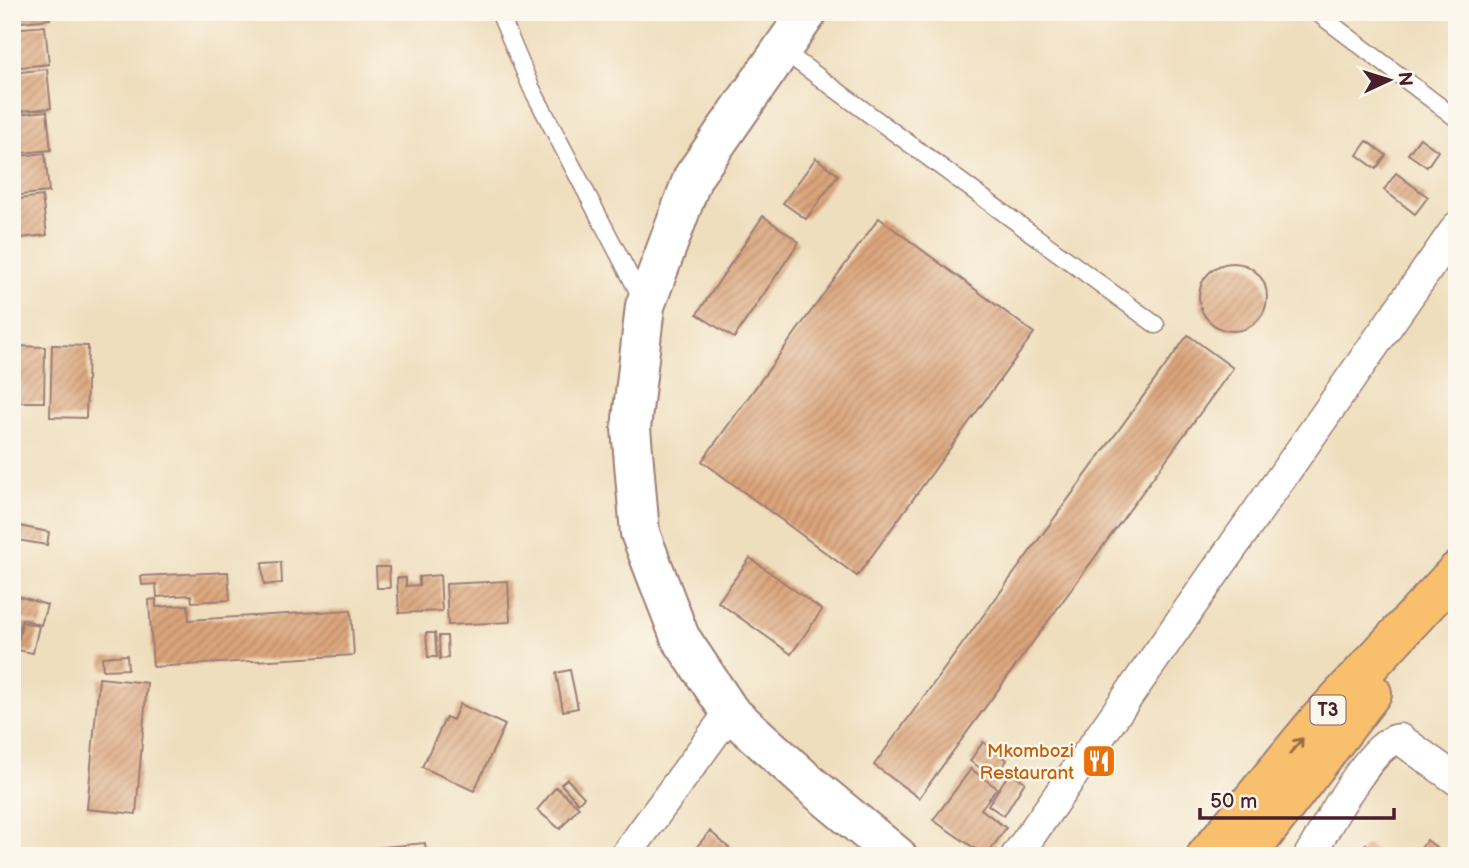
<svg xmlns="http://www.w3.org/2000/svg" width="1469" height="868" font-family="'Balsamiq Sans',sans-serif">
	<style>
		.building { fill: url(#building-hatch) }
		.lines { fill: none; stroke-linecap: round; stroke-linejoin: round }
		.service-casing { stroke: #9c7e74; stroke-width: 19 }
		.minor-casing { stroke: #9c7e74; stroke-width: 33 }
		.tertiary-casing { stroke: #9c7e74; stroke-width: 42 }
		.trunk-casing { stroke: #9c7e74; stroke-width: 42 }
		.service { stroke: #fff; stroke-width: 16 }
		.minor { stroke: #fff; stroke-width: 30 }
		.tertiary { stroke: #fff; stroke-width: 38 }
		.trunk { stroke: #f8bf6c; stroke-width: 38 }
		.oneway { stroke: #986748 }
		.labels { text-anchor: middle; stroke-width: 5; stroke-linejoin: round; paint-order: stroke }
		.shield { fill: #fbf7ec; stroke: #7f6065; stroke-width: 2 }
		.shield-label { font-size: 18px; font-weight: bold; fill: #4a1f2b }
		.food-label { font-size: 19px; fill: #c56008; stroke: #fbf7ec; text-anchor: end }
	</style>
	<defs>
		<pattern id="building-hatch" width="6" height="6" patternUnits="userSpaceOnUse" patternTransform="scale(1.75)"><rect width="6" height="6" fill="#dba57c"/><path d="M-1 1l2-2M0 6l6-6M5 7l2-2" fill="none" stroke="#b48666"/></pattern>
	</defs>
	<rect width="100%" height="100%" fill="#fbf7ec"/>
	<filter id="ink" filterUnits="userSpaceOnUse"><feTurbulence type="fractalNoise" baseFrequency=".0143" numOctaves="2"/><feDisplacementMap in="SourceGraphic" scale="14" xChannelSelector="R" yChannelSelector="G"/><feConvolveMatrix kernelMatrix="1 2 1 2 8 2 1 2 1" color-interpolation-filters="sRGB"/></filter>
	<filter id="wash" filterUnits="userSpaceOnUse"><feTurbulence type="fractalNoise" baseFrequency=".00686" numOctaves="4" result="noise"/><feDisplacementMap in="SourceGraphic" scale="28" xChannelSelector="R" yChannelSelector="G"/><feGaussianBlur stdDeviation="1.57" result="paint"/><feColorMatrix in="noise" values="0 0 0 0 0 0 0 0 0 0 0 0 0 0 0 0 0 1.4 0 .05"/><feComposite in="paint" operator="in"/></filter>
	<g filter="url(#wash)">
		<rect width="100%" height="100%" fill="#efdebd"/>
		<g id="blocks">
			<g class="building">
				<path d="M12,12H49L50,19L12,23Z"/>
				<path d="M45,26L49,64L12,68V29Z"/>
				<path d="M47,69L51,108L12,112V73Z"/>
				<path d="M47,111L51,150L12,154V115Z"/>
				<path d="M1420,138L1438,151L1427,167L1408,154Z"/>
				<path d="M1367,141L1386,155L1376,169L1357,155Z"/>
				<path d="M45,153L49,192L12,196V157Z"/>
				<path d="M816,158L838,175L806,219L783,203Z"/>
				<path d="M1396,173L1428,197L1415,214L1384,190Z"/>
				<path d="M42,196L47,235L12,239V200Z"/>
				<path d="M763,216L799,242L734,338L697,314Z"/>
				<path d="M879,218L1034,333L857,576L702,461Z"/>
				<circle cx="1233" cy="297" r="34"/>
				<path d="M1188,335L1233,368L919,798L874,765Z"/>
				<path d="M52,345L88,346L86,418L50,417Z"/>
				<path d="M16,346L45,347L44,402H14Z"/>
				<path d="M19,526L49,532L47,545L17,540Z"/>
				<path d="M750,558L822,610L791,654L718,602Z"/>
				<path d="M281,562L282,583L264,585L262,563Z"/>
				<path d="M376,567H389L390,588H377Z"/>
				<path d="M228,572L230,600L192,602L191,595L157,597L156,584L142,585L141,576Z"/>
				<path d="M440,575L442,611L399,613L397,578H406V586L419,585V577Z"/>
				<path d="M508,581L510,622L448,625L446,584Z"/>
				<path d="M12,594L47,605L41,625L22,619L17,634L12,632Z"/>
				<path d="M156,599V607L188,605L189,620L351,610L354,655L153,667L149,600Z"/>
				<path d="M22,622L39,626L33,653L12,649V637L19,638Z"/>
				<path d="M426,633H435L437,657H428Z"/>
				<path d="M439,636H447L448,658L440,659Z"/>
				<path d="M127,655L128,669L103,670L102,657Z"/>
				<path d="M570,670L578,708L563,711L556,673Z"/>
				<path d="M99,678L147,683L136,814L87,809Z"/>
				<path d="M12,680H18L17,706H12Z"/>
				<path d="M460,704L505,725L474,791L422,767L446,717L453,720Z"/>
				<path d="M983,742L1007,760L995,778L970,761Z"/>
				<path d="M971,769L997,788L981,809L1006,828L986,856L933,820Z"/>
				<path d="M1010,772L1025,782L1004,816L988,805Z"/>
				<path d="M567,779L584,797L578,803L561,784Z"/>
				<path d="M556,787L579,807L560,829L537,810Z"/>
				<path d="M710,831L738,856H689Z"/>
				<path d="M1427,840L1447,856H1415Z"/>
				<path d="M425,843L426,856H310V854Z"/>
				<path d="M1366,844L1380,856H1357Z"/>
			</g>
		</g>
	</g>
	<g filter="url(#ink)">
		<use href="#blocks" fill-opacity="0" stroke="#9c7e74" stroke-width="2"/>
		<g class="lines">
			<g class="service-casing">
				<g id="service">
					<path d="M499,12L531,87L643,301"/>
					<path d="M1316,12L1457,119"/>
					<path d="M782,50L1156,325"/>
				</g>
			</g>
			<g class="minor-casing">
				<g id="minor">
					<path d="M625,856L730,712"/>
					<path d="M1016,856L1457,227"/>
					<path d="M1309,856C1324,832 1372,739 1400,739L1457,780"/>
				</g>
			</g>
			<g class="tertiary-casing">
				<path id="tertiary" d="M808,12L693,177L645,306L631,428L640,533L680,637L730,712L812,786L897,856"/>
			</g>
			<g class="trunk-casing">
				<g id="trunk">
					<path d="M1206,856L1315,724L1457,571"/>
					<path d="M1247,856L1372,693"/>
				</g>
			</g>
			<use href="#service" class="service"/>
			<use href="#minor" class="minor"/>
			<use href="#tertiary" class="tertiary"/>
			<use href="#trunk" class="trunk"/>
		</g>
		<defs><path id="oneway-shaft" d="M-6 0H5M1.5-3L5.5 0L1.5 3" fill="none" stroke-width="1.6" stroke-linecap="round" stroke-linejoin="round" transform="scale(1.75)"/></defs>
		<use class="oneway" href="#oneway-shaft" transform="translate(1296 746) rotate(-50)"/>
	</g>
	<defs>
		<g id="restaurant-square" transform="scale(1.75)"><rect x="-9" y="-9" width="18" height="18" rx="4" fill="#e8710a" stroke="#fbf7ec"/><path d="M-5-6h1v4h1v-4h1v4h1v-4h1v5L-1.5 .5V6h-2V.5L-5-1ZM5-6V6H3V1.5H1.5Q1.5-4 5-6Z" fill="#fff"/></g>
	</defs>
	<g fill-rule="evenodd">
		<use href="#restaurant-square" x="1099" y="761"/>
	</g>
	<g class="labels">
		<rect class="shield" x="1310.5" y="695.5" width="35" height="29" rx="5"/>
		<g class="shield-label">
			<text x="1328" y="716">T3</text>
		</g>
		<g class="food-label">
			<text x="1074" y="757">Mkombozi<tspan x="1074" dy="22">Restaurant</tspan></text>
		</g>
	</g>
	<rect width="1469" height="868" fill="none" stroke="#fbf7ec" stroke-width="42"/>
	<g transform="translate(1389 80) rotate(86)" stroke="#fbf7ec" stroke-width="5" paint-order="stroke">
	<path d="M0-5L12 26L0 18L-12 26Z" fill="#4a1f2b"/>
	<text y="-10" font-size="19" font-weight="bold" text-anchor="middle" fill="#4a1f2b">N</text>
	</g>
	<path d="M1200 808v10h194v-10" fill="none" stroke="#4a1f2b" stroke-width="3.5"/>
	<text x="1210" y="808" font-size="21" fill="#4a1f2b" stroke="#fbf7ec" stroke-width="5" paint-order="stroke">50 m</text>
</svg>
